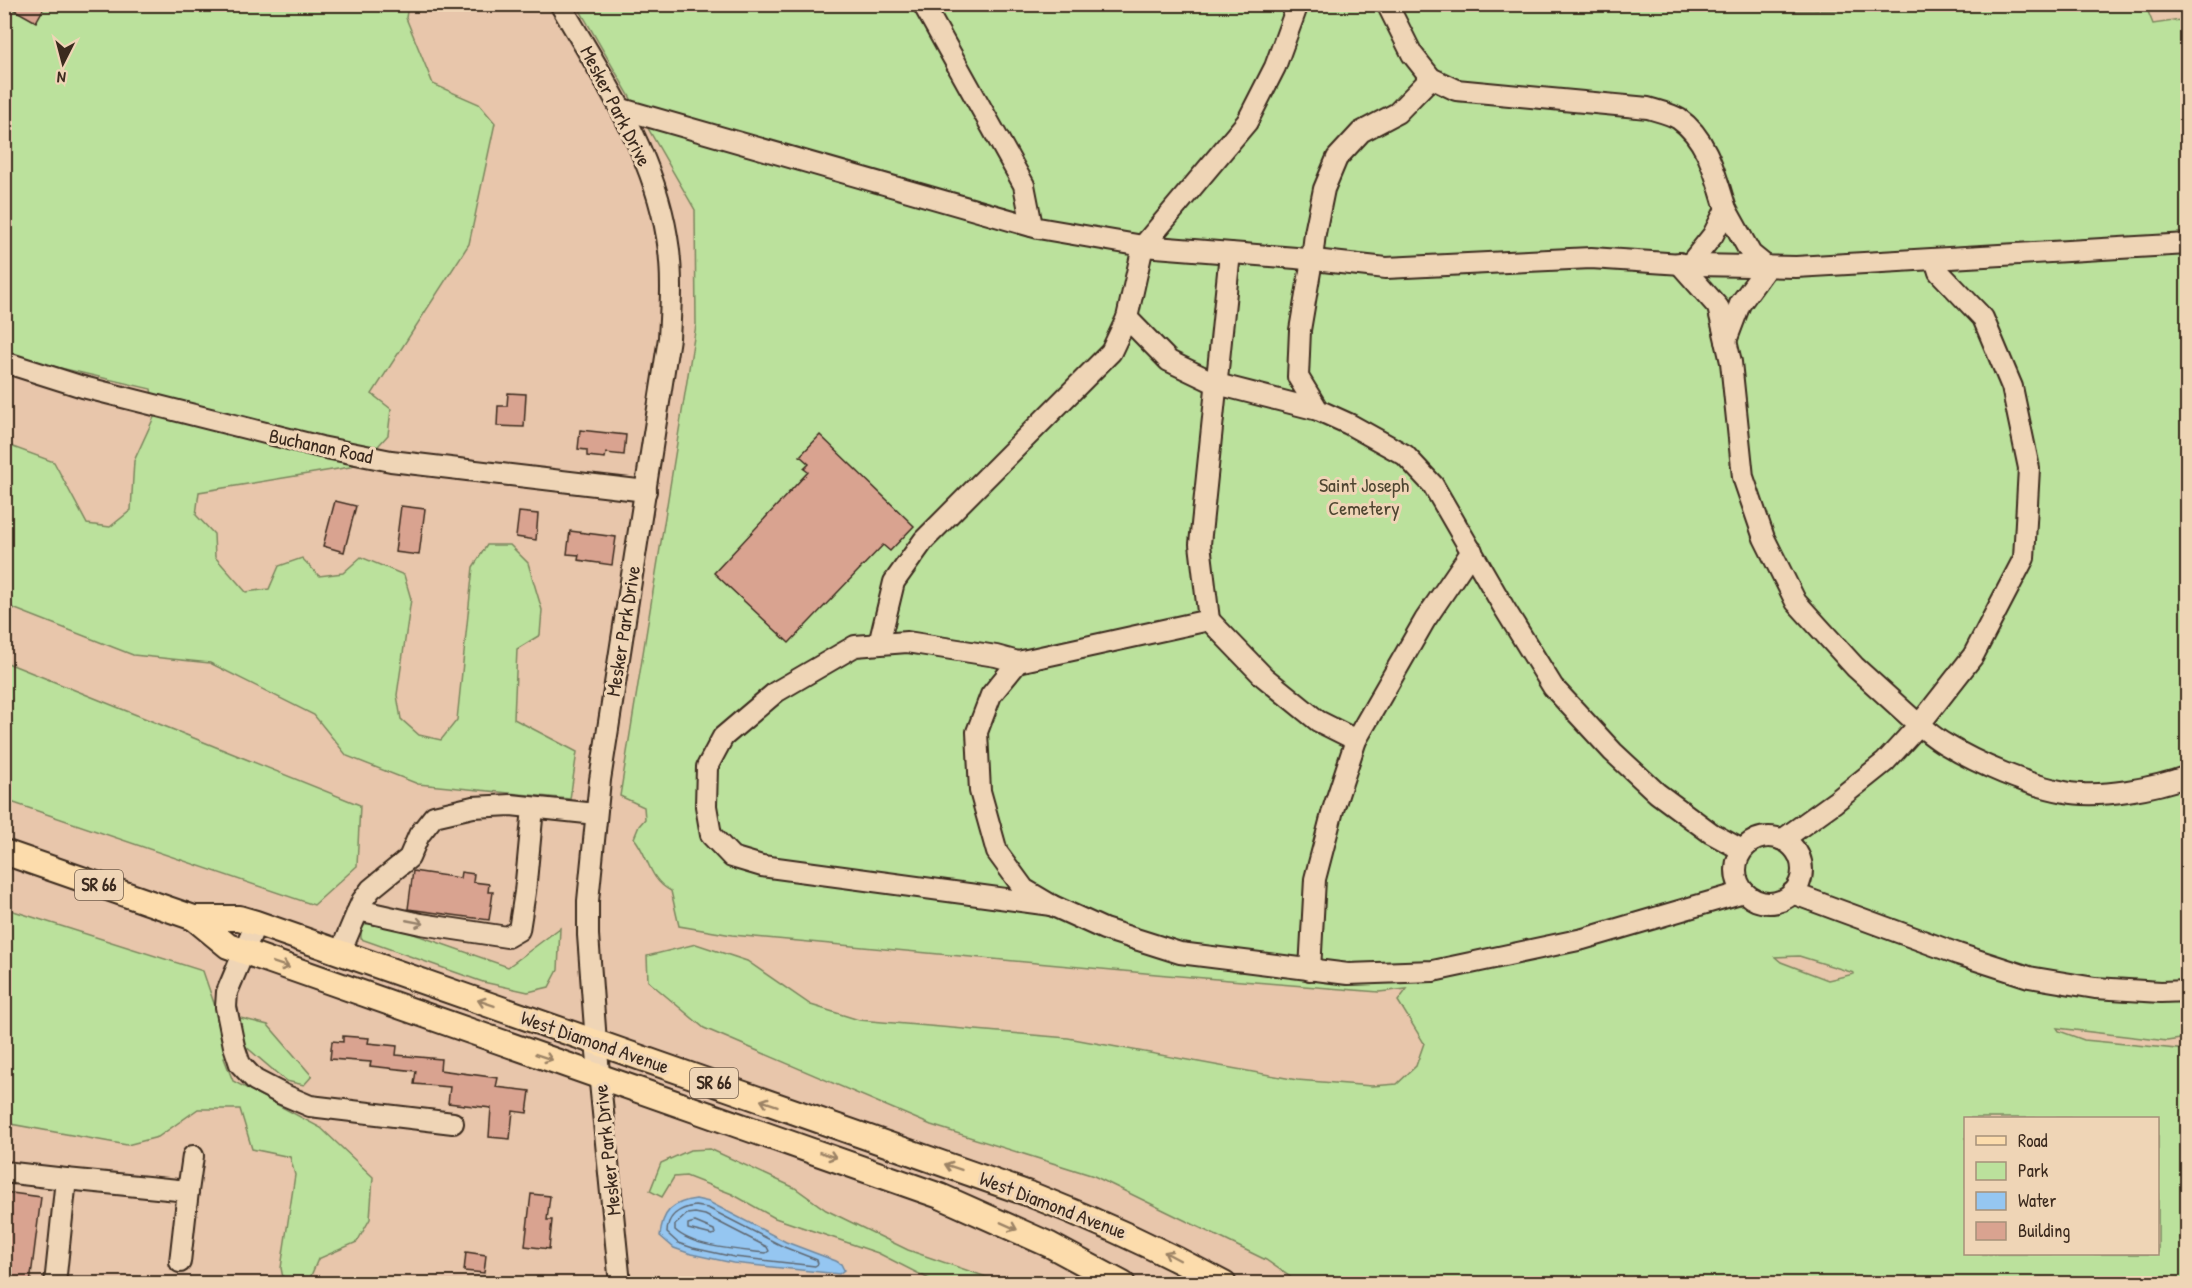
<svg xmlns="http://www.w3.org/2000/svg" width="2192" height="1288" font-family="'Patrick Hand',sans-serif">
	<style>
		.green { fill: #bbe19c; stroke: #7b865d; stroke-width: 1.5; fill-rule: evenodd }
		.water { fill: #95c6f1; stroke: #71889d; stroke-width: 1.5 }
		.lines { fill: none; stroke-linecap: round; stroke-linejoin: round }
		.shore { stroke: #5f6872; stroke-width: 1.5 }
		.building { fill: #d9a390; stroke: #3b2a1e; stroke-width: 1.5 }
		.minor-casing { stroke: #3b2a1e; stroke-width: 24 }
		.major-casing { stroke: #3b2a1e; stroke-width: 28 }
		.minor { stroke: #efd5b6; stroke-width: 20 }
		.major { stroke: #fcdcac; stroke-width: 24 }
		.oneway { stroke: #95806a }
		.oneway2 { stroke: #9c8365 }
		.labels { text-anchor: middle; stroke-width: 6; stroke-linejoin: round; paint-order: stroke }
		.shield { fill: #efd5b6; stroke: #715d4c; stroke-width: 1.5 }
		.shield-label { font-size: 18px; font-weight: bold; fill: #3b2a1e }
		.street-label { font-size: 20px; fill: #3b2a1e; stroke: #efd5b6 }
		.park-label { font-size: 20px; fill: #4e4531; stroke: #efd5b6 }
	</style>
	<rect width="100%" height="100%" fill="#e8c6ab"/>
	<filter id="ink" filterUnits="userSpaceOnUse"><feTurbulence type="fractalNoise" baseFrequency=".0167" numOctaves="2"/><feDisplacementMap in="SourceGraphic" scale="12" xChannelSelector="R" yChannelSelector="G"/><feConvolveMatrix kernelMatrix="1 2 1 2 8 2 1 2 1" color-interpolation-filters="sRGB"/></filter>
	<g filter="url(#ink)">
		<g class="green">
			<path d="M2149,4L2147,9L2153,24L2187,19V1038L2167,1041L2057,1028L2059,1031L2084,1040L2187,1050V1283H1299L1266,1260L1094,1176L931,1125L704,1028L648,981L647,956L696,944L747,961L811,1005L859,1020L1068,1038L1297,1080L1372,1086L1397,1084L1416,1066L1424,1043L1398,1001L1407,989L1379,992L1167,975L732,935L679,926L671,891C648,879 649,856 634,838L639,826L645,819L644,807L620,796L696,325L695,210L577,5ZM1684,7L1950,9L1776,11ZM1799,956L1854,973V974L1828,980L1781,962L1775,957ZM1966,1118H2158V1254H1966Z"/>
			<path d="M4,5H408L406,18L433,84L479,104L495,123L469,244L372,394L391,409L388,435L371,454L350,467L199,492L196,515L214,534L215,557L246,592L269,589L279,566L302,558L319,576L343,573L361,557L404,575L411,599L397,695L401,719L419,735L441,740L457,720L473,567L487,545H510L528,563L542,610L540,635L517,649L514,719L577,752L570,799L418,784L347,756L314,715L210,663L133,655L5,605V444L54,462L87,524L110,527L131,510L134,461L155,415L151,389L5,355Z"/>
			<path d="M5,662L360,805L357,866L314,905L5,800Z"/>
			<path d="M4,908L203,971L217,1012L268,1025L312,1076L304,1085L286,1081L238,1040L224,1058L233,1081L321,1128L373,1177L370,1219L357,1242L318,1259L308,1283H284L281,1268L295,1175L290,1157L252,1149L240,1109H198L158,1137L127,1145L5,1123Z"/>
			<path d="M369,921L388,925L508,967L560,928L558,970L549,987L528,992L483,982L361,939V929Z"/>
			<path d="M710,1149L795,1188L826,1210L908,1250L1004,1283H937L878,1253L775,1218L732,1194L686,1176L674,1177L662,1197L650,1191L661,1163L690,1150Z"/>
		</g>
		<path class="water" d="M696,1199L709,1202L786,1242L836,1261L841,1264L844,1270L839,1274L733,1263L691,1254L674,1248L660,1236C662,1212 672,1202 696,1199Z"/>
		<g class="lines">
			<g class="shore">
				<path d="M695,1206L708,1208L784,1247L817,1260L818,1264L815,1266L734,1257L693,1248L678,1243L667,1233C667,1216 679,1208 695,1206Z"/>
				<path d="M695,1213L705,1215L767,1247L769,1251L766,1253C741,1250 694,1248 675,1230V1225L687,1214Z"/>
				<path d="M695,1222L714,1230L715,1234L712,1235L688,1229V1224Z"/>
			</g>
		</g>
		<g class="building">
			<path d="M4,4H46L36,22Z"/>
			<path d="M508,393L526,394L524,427L497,426L498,406H507Z"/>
			<path d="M580,430L626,435L624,455L606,453L605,458L587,456V450L578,449Z"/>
			<path d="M820,435L914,526L890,551L883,545L789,643L714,573L808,472L804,469L809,464L800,456Z"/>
			<path d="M335,501L356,506L344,552L323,546Z"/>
			<path d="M401,506L425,509L419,555L395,552Z"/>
			<path d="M519,512L538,514L536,540L516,537Z"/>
			<path d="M570,531L616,537L612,565L578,560L579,555L567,554Z"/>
			<path d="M413,871L460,878L461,872L474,874L473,882L489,884L488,892H493L489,920L408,909Z"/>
			<path d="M343,1036L369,1038L368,1043L397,1046L396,1055L441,1059L440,1070L498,1078L496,1087L530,1091L527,1113L513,1111L510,1139L489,1137L491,1108L448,1103L450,1087L414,1084L416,1071L370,1066L371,1062L330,1059L332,1041L343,1042Z"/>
			<path d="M4,1192L41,1197L30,1284H4Z"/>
			<path d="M531,1194L550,1196L547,1220H552L549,1249L525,1246Z"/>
			<path d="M466,1252L486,1255L484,1273L464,1271Z"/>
		</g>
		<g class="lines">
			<g class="minor-casing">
				<g id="minor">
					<path d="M560,4C603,78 653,151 667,237C673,270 671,304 669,338L600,780L588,901V935L596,1042L620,1284"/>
					<path d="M923,4L1024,185L1032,226"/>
					<path d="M1387,4L1412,54L1431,78L1456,90L1648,108C1658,111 1671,114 1679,119C1708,139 1716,178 1726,209"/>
					<path d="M1431,78L1397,113L1361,132L1337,158L1324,189L1315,233L1312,260L1300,330L1298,377L1318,410L1349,424L1405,455L1433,485L1503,606L1553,687L1613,752L1657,793L1711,833L1742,850"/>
					<path d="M622,109L1038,228L1143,246L1296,258L1386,268L1591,258L1697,265L1796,267L2188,244"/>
					<path d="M1679,263L1718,307L1731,362L1743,477L1764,538L1796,602L1855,667L1919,725L1973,656L2024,558L2029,468L2012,387L1983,318L1939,272L1935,259"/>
					<path d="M1690,264L1713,235L1726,209L1751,254L1767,267L1740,304L1726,341"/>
					<path d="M1127,318L1169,361L1217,384L1318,410"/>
					<path d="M4,362L83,387L321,447L391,461L646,491"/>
					<path d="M1209,620L1200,544L1230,253"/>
					<path d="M879,644L894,582L924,540L1111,352L1127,318L1143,246L1247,122L1275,67L1298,4"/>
					<path d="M1018,662L991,695L977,732L980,791L997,852L1024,889L1051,905L1104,929L1180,953L1348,974L1433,971L1583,939L1744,892"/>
					<path d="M1356,740L1425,620L1472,551"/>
					<circle cx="1769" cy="870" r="33"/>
					<path d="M1782,840L1835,802L1885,762L1919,725C1927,731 1936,739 1945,744C1978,764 2027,785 2065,792C2099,799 2155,788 2188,776"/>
					<path d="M1792,893L1958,954L2029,977L2095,988L2161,992L2188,991"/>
					<path d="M1051,905L762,866L732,857L711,835L706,806L707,767L723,737L776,692L855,646L907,642L996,656L1018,662L1209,620L1264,677L1318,721L1356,740L1333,810L1315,879L1310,970"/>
					<path d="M358,910L421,924L507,937L519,930L525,892L533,808"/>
					<path d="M256,923L227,992L226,1007L234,1046L240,1064L255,1080L282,1094L310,1106L453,1123"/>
					<path d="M340,953L362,901L371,889L409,858L419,835L434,816L473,807L511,805L596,814"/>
					<path d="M4,1172L66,1179"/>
					<path d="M188,1191L193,1156"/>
					<path d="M55,1284L66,1179L188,1191L180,1262"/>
				</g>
			</g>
			<g class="major-casing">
				<g id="major">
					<path d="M4,852L194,918H239L256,923L1032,1195C1098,1221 1161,1250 1224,1284"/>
					<path d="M194,918L228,946L940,1196L1050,1245L1123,1284"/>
				</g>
			</g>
			<use href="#minor" class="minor"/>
			<use href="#major" class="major"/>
		</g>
		<defs><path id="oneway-shaft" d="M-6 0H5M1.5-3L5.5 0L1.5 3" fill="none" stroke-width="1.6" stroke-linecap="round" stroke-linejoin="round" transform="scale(1.5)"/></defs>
		<use class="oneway" href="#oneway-shaft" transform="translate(415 922) rotate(11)"/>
		<g class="oneway2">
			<use href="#oneway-shaft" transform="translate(281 965) rotate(19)"/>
			<use href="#oneway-shaft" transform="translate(486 1003) rotate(-161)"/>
			<use href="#oneway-shaft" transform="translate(544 1057) rotate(19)"/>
			<use href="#oneway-shaft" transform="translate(769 1103) rotate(-161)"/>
			<use href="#oneway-shaft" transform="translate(828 1155) rotate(19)"/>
			<use href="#oneway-shaft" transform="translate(953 1167) rotate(-161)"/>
			<use href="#oneway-shaft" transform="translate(1009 1226) rotate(24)"/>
			<use href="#oneway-shaft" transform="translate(1172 1256) rotate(-152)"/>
		</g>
	</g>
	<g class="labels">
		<g class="shield">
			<rect x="75" y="870" width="48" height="30" rx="4.5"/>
			<rect x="690" y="1068" width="48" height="30" rx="4.5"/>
		</g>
		<g class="shield-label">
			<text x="99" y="891">SR 66</text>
			<text x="714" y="1089">SR 66</text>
		</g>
		<g class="street-label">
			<text transform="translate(616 106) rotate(63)" y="7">Mesker Park Drive</text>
			<text transform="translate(321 446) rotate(12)" y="7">Buchanan Road</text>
			<text transform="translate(623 631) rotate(-81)" y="7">Mesker Park Drive</text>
			<text transform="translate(595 1042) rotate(19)" y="7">West Diamond Avenue</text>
			<text transform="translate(607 1150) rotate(-96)" y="7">Mesker Park Drive</text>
			<text transform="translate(1053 1205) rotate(21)" y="7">West Diamond Avenue</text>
		</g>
		<g class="park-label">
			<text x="1364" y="492">Saint Joseph<tspan x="1364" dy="23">Cemetery</tspan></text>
		</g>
	</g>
	<rect width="2192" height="1288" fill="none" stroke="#efd5b6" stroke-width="24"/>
	<rect x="12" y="12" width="2168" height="1264" fill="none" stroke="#3b2a1e" stroke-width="2" filter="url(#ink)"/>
	<rect x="1964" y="1117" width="195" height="138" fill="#efd5b6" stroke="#a79179" stroke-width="1.5"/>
	<rect x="1976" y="1136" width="30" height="9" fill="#fcdcac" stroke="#a79179" stroke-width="1.5"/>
	<text x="2018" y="1147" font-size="18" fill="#3b2a1e">Road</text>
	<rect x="1976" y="1162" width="30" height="18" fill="#bbe19c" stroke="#a79179" stroke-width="1.5"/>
	<text x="2018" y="1177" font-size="18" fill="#3b2a1e">Park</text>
	<rect x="1976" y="1192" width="30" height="18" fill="#95c6f1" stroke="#a79179" stroke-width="1.5"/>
	<text x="2018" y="1207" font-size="18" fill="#3b2a1e">Water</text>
	<rect x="1976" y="1222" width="30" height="18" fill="#d9a390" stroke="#a79179" stroke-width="1.5"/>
	<text x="2018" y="1237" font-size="18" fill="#3b2a1e">Building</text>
	<g transform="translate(63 63) rotate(186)" stroke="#efd5b6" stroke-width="4.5" paint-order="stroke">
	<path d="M0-4.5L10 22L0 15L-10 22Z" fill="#3b2a1e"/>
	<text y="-9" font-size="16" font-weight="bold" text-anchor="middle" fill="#3b2a1e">N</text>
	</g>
</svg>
